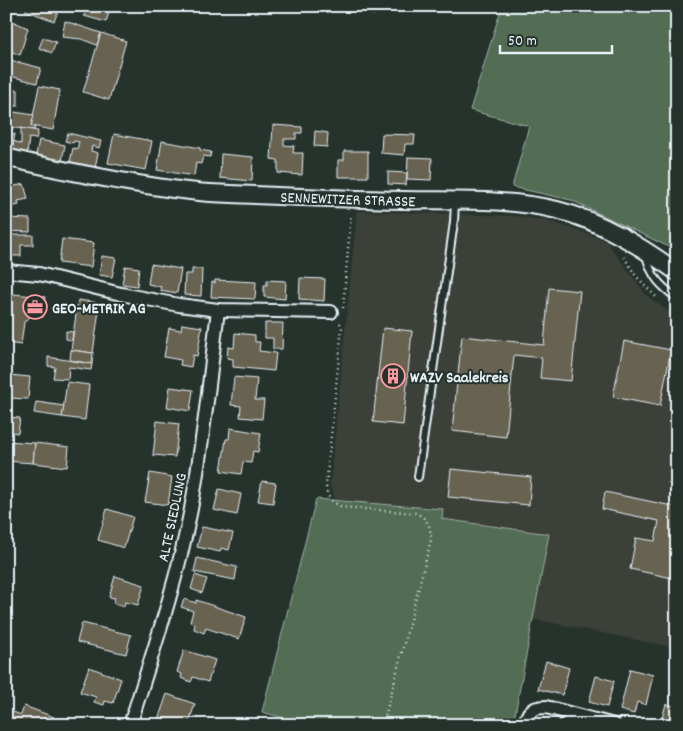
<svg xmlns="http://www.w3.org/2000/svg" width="683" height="731" font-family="Dekko,sans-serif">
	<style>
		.built { fill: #3a4138 }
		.green { fill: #536d54; stroke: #9eafa6 }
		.building { fill: #686351; stroke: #e8f1f8 }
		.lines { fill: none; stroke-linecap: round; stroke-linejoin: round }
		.service-casing { stroke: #e8f1f8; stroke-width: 10 }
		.minor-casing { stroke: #e8f1f8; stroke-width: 16 }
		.tertiary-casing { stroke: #e8f1f8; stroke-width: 20 }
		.path { stroke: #e8f1f8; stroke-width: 2.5; stroke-dasharray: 1 4; stroke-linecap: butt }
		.service { stroke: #26332d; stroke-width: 6 }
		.minor { stroke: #26332d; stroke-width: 12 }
		.tertiary { stroke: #26332d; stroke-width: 16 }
		.labels { text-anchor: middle; stroke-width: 4; stroke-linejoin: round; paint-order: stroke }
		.street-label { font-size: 16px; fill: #e8f1f8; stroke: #26332d }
		.poi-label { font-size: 16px; font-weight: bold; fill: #e8f1f8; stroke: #26332d; text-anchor: start }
	</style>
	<rect width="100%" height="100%" fill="#26332d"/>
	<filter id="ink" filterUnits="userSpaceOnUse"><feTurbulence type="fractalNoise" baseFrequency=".02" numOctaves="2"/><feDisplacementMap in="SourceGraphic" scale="10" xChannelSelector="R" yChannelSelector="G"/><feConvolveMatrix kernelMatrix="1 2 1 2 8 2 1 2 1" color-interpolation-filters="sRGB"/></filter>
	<g filter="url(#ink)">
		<path class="built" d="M357,211L516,216L544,220L577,230L606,241L647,296L677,317V648L533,619L549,534L442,519V509L336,501L330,485Z"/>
		<g class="green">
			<path d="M502,6H677V251L571,200L512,187L529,126L470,110Z"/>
			<path d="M316,499L443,509L442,519L549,534L513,725H309L262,712Z"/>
		</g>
		<g class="building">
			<path d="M27,6H58L60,7L54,21L25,10Z"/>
			<path d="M87,6H111L106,22L84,16Z"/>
			<path d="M363,6H378L374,15L361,10Z"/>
			<path d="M12,21L28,28L20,55L7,50L11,39L6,35Z"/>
			<path d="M65,21L101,33L97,45L81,39L62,37Z"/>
			<path d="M101,33L126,41L109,100L83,92Z"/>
			<path d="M43,38L56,42L52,53L39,48Z"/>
			<path d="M6,59L41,68L37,83L6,75Z"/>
			<path d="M39,86L60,90L53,130L31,126Z"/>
			<rect x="6" y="90" width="12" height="16"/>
			<path d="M14,112L34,115L31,126L35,127L34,130L6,127V116H13Z"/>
			<path d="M273,125L302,127V133H296V139H284V145L294,146L293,153H303L302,175L278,173V160L271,159Z"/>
			<path d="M21,128L38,131L36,139L29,138L27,155L12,150L14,141L21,144Z"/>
			<path d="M315,131L328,133L327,147L314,146Z"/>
			<path d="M6,133L15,134L12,150L6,149Z"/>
			<path d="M68,133L101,141L99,148L92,146L91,151L98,153L95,168L70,162L73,148L77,149L79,142L74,141L73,143L65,141Z"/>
			<path d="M114,134L152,141L146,170L108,163Z"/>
			<path d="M382,134L415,135L414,144H405L404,155L381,153Z"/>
			<path d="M39,140L65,145L62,161L36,155Z"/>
			<path d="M162,141L200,148V150L211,152L210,157L203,156L201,164L196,163L194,176L157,170Z"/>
			<path d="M344,151H368V177H338V160H344Z"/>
			<path d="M221,154L253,157L252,181L220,178Z"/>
			<path d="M408,157L432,158L431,180L407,179Z"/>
			<path d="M388,172L407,173L406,185L388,184Z"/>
			<path d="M24,184L28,199L18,201L19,205L6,208V188Z"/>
			<path d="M6,218L30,219V232L6,231Z"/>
			<path d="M9,235H33V245H21V256H9Z"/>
			<path d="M62,239L94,243L91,267L59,263Z"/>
			<path d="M102,256L116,258L112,277L99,275Z"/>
			<path d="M151,264L181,269L177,293L160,290L161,287L148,284Z"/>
			<path d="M125,266L139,268L137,286L122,284Z"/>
			<path d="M192,269H202L201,296L184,295L185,274H192Z"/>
			<path d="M300,278L325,279L324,301L299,299Z"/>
			<path d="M215,280L256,282L255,299L211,297L212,282L215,283Z"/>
			<path d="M267,280L286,281L285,299L264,297V285H267Z"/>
			<path d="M549,288L580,291L571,381L540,378L542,358L514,355L506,437L452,431L462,336L544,345Z"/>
			<path d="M13,294L45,297L43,317L31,316L24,322L21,345L7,343Z"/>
			<path d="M78,300L100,303L93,353L71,350Z"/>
			<path d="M265,323H283L282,349H273V338H265Z"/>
			<path d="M182,324L202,327L197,356L193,355L191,367L180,365L181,360L164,357L169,328L181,330Z"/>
			<path d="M383,328L412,331L403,425L373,422Z"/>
			<path d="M66,331L73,332L72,340L66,339Z"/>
			<path d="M235,333L255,335V342H260L259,351L276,353L274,371L233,367V359L227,358L228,347L234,348Z"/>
			<path d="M624,341L671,350L660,406L613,397Z"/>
			<path d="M71,350L93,353L92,364L70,360Z"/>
			<path d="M48,357L92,364L91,370L69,367L68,379L53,378L55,367L48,366Z"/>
			<path d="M9,375L30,377L28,399L8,398Z"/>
			<path d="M234,377L257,379L255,400H264L262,419L240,417L241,406L231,405Z"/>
			<path d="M67,382L89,385L85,420L62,417Z"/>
			<path d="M170,387L193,390L190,411L167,407Z"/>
			<path d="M36,402L64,406L62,417L34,413Z"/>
			<path d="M6,417L20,418L18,433L6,431Z"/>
			<path d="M157,421L179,424L175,457L153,455Z"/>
			<path d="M230,428L261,433L258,452L253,451L251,463L243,462L241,474L221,471L226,439H229Z"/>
			<path d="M6,441L35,443L33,463L6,461Z"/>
			<path d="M35,443L69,447L67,467L33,463Z"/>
			<path d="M451,469L531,477L529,505L448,497Z"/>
			<path d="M150,473L172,477L168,505L145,502Z"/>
			<path d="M262,481L276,483L273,503L258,501Z"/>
			<path d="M219,489L241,494L237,515L214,510Z"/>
			<path d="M605,492L677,507V534L675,545H677V579L630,569L636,538L655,541L659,521L602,509Z"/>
			<path d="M107,509L133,517L124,548L98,540Z"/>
			<path d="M202,527L233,533L229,550L221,548L220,552L197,547Z"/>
			<path d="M197,558L237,567L235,580L194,572Z"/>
			<path d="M195,575L207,579L202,593L191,589Z"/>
			<path d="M115,576L144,585L138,605L125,602L124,606L113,603L115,598L109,597Z"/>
			<path d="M184,599L196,603V600L246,617L239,639L206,628L204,633L194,629L195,624L190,622L193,611L181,607Z"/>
			<path d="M82,623L131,635L126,654L77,642Z"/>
			<path d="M184,650L215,660L208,682L193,677L191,682L181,678L182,674L177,672Z"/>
			<path d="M546,661L569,668L562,695L538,689Z"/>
			<path d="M89,667L121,679L113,703L105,701L104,705L94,702L96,697L80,692Z"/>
			<path d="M630,669L653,675L646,705L637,702L634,714L620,710Z"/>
			<path d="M596,676L614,681L607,707L589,702Z"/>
			<path d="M167,694L195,704L188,725H170L158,720Z"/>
			<path d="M666,704L677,707V725H660Z"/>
			<path d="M24,706L54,717L51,725H6L8,710L21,715Z"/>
		</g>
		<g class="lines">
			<g class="service-casing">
				<g id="service">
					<path d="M646,256C652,277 659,285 677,298"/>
					<path d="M418,477L454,222L455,202"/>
				</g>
			</g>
			<g class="minor-casing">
				<g id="minor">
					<path d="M6,271L39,274L121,294L179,305L218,310L331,312"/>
					<path d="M130,725C152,655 177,582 191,509C203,444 210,377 218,310"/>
					<path d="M526,725C526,711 533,707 546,707L614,725"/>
					<path d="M565,725L574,720L584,718"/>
				</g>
			</g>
			<g class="tertiary-casing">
				<path id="tertiary" d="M6,157C44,167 82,174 121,181C150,186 181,191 210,193C274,196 339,199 403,200C454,201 507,198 557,210C601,221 640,246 677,272"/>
			</g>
			<g class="path">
				<path d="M624,257L636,276L658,299"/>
				<path d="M343,308L351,214"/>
				<path d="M671,308L677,312"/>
				<path d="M340,323L342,327L326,485C327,497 330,501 342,507L415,513C428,518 431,527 431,540L383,725"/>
				<path d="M669,484L677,442"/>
			</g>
			<use href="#service" class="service"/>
			<use href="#minor" class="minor"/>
			<use href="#tertiary" class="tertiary"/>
		</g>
	</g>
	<defs>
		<g id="office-ring" transform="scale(1.25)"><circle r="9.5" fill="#26332d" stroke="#ff9aa2" stroke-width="1.5"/><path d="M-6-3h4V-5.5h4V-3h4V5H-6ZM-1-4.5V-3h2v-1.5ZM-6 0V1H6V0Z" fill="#ff9aa2"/></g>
		<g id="building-ring" transform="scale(1.25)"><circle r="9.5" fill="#26332d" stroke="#ff9aa2" stroke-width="1.5"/><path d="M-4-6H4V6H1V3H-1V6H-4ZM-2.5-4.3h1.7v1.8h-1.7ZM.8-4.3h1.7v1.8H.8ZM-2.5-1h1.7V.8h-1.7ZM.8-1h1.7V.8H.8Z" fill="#ff9aa2"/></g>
	</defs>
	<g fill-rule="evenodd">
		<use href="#office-ring" x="35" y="307"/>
		<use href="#building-ring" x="393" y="376"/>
	</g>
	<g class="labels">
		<g class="street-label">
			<text transform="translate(348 198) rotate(2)" y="6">SENNEWITZER STRASSE</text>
			<text transform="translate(171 517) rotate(-78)" y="6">ALTE SIEDLUNG</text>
		</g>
		<g class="poi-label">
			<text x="52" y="313">GEO-METRIK AG</text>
			<text x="410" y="382">WAZV Saalekreis</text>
		</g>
	</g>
	<rect width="683" height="731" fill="none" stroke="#26332d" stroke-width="25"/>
	<rect x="12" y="12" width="658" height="706" fill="none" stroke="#e8f1f8" stroke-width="2" filter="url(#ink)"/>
	<path d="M500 45v8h112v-8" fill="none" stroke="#e8f1f8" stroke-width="2.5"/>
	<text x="508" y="45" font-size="15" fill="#e8f1f8" stroke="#26332d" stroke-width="4" paint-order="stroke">50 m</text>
</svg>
